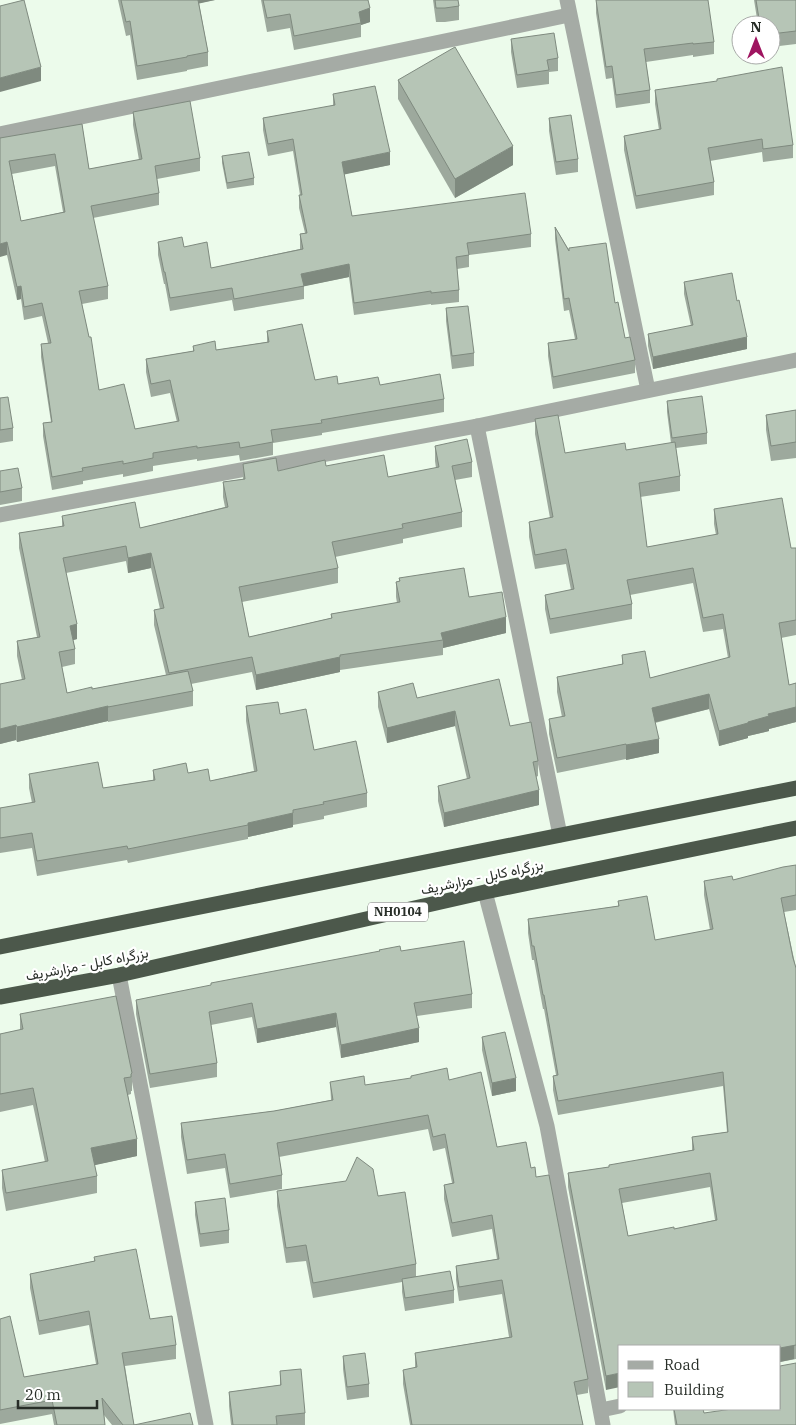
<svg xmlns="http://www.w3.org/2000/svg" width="796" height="1425" font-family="'IBM Plex Serif',Vazirmatn,serif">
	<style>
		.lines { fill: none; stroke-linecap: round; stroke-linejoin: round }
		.minor { stroke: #a5aba5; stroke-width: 15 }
		.highway { stroke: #4c584b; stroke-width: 15 }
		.wall { fill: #9da99d; fill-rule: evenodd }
		.shaded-wall { fill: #7f8a7f }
		.building { fill: #b6c5b6; stroke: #7f8a7f; fill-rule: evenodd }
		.labels { text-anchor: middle; stroke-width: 4.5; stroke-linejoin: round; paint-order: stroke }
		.shield { fill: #fff; stroke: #686d68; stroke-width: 1 }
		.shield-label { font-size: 12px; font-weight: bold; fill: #282e28 }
		.street-label { font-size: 14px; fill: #282e28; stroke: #fff }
	</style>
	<rect width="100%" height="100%" fill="#ecfbeb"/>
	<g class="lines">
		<g class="minor">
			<path d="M567,0L648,390"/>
			<path d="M0,134L569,15"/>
			<path d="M477,426L560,835"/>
			<path d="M0,515L477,426L796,360"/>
			<path d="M485,892L547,1126L603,1425"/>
			<path d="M119,975L206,1425"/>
			<path d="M601,1410L620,1406"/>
		</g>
		<g class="highway">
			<path d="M0,947L796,788"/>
			<path d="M0,997L119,975L485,892L796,828"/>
		</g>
	</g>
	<g class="wall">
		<path d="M118,0H215L199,3L208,52V66L187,70V71L137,80L130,35L126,36Z"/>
		<path d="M261,0H368L370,22L361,25V37L294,50L290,28L267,32Z"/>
		<path d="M433,0H458L459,6V20L445,22H436Z"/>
		<path d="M596,0L714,42V54L693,57V55L646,62L650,90V103L616,108L612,78L606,79L596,13Z"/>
		<path d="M754,0H796V44L771,47V25H758Z"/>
		<path d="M511,39L558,58V71L549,72V84L517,88L511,52Z"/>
		<path d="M398,80L513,165L455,198L398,99Z"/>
		<path d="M655,90L793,145V158L763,162L762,152L710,161L714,182V195L636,209L624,150V136L659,130L655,104Z"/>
		<path d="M333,94L390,165L344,174L352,216L531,234V247L469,255V267L457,269L459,290V302L431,305V304L354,315L349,277L304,286V299L234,311L232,300L170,311L165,284H164L158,255V242L184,247L211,268L300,249V234L305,233L299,208V195H300L293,151L268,156L263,130V118L333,106Z"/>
		<path d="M133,112L200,158V171L157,179L159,193V205L93,218L108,286V299L82,304L99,390L135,429L177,422L170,393L151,397L146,372V359L193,351V346L216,350L267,342V331L315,380L338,384L380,385L444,399V412L322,433V435L273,443V455L240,461L239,455L197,461V459L153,466V471L123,477V474L83,481V484L52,490L43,436V423L51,422L41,357V344L48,343L42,316L24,320L21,299L17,300L7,255L0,138L82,124L89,169L139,160L133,125ZM55,166L63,212L21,221L12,174Z"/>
		<path d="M549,118L578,159V172L556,175L549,131Z"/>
		<path d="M222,156L254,178V185L227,189L222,163Z"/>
		<path d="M555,227L569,250L615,303L625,338L635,360V373L553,389L548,356V343L575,339L569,310L564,311L555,239Z"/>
		<path d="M684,282L737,301L747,349L653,369L648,346V334L691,326L684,294Z"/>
		<path d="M446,308L474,353V366L452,369L446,321Z"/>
		<path d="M0,398L13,428V441L0,443Z"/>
		<path d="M667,401L707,433V444L676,448L680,476V491L640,497L647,547L716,535L714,524V509L791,548H796V635L781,638L789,685L796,683V722L769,729V731L748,736V738L719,746L709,709L655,723L659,753L626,760V759L557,773L549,734V719L562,717L557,692V677L622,664V655L650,678L728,658L723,629L703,632L693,583L630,595L632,604V619L550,634L545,609V595L571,590L566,564L535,569L529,537V522L550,518L535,434V419L565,453L626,450L671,443L667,412Z"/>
		<path d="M796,410V458L771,461L766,430V415Z"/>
		<path d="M435,446L472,462V477L455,480L462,512V527L403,539V543L335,557L338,568V583L242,602L249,637L331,618V614L397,603L396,597V582L399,581V578L469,597L506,633L443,648V655L340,670V672L256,690L252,672L191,684L193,691V706L108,722V721L17,742L16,740L0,744V684L22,680L17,656V641L37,637L19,548V533L62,527V516L140,528L225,507L223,497V482L243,479V464L278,471L326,466L388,477L436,468L435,461ZM126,561L128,573L151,568L160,609L154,610V625L166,675L92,689L67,693L62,667L75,664V649L73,640L77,639L66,573Z"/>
		<path d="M0,471L22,488V501L0,505Z"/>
		<path d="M378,692L417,698L510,726L538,761V776L536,777L539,805L444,827L438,801V786L467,779L455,726L387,743L378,707Z"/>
		<path d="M246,706L280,714L314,750L367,793V807L324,816V819L293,825V827L248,837V839L128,863L127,860L37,876L32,848L0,853V808L32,803L29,788V774L103,788L153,780V770L188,773L210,781L254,771L246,721Z"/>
		<path d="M796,865V910L784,912L796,968V1359L780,1362V1346H620L606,1390L568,1187V1173L609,1167L692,1150V1137L727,1132L723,1086L558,1115L553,1090V1076L556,1075L544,1009H543L534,960H532L528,933V919L618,906V901L655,940L710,930L704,895V881L733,880ZM710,1187L715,1220L674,1229L628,1236L622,1203Z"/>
		<path d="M401,951L472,994V1008L417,1016L419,1042L341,1058L336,1027L257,1043L252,1017L211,1025L217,1063V1077L150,1088L136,1014V1000Z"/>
		<path d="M20,1014L132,1073V1091H131V1094L128,1095L137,1156L94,1165L97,1176V1193L6,1211L2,1188V1170L45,1162L33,1105L0,1112V1034L20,1030Z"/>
		<path d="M482,1037L516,1091L492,1096L482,1050Z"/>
		<path d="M449,1080L497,1147L531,1168L536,1177L588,1379V1393L577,1395L583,1425H410L403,1384V1370L415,1368V1353L509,1337L502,1294L459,1301L456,1280V1266L497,1259L492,1229L452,1237L444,1199V1185L452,1183L445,1148L433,1151L428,1129L279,1157L282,1175V1189L230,1198L225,1168L187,1174L181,1137V1123L274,1111L331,1100L330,1082L365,1085Z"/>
		<path d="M277,1191L378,1196L416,1264V1276L454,1290V1303L405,1311L402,1292V1282L313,1298L306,1261L286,1263L277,1206Z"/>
		<path d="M195,1202L229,1230V1243L200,1247L195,1215Z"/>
		<path d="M94,1257L150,1319L176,1345V1359L125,1366L134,1425H193H112L104,1415L105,1425H54L52,1414L0,1424V1319L24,1377L96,1364L89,1325L39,1335L30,1288V1274L94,1261Z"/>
		<path d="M343,1356L369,1384V1397L347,1400L343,1369Z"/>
		<path d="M280,1371L305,1413V1425H231L229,1406V1392L280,1385Z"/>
		<path d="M673,1409H703L704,1413L796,1425H675Z"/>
	</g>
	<g class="shaded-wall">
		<path d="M197,0H215L197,4Z"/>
		<path d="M370,8V22L361,25L359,12Z"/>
		<path d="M41,67V81L0,92V78Z"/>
		<path d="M513,146V165L455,198V179Z"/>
		<path d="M390,152V165L342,175V162Z"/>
		<path d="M7,242V255L0,257V244Z"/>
		<path d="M349,264V277L301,287V274Z"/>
		<path d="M21,286V299L17,300V287Z"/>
		<path d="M747,337V349L653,369V357Z"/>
		<path d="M151,553V568L128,573V558Z"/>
		<path d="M506,617V633L443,648V640L441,633Z"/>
		<path d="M77,624V639L70,641V626Z"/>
		<path d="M340,657V672L256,690V675Z"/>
		<path d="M709,694V709L652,723V708Z"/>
		<path d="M108,706V721L17,742V727Z"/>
		<path d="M796,707V722L769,729V731L748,736V738L719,746V731L768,714Z"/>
		<path d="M455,711V726L387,743V728Z"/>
		<path d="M16,725V740L0,744V729Z"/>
		<path d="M659,739V753L626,760V745Z"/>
		<path d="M539,790V805L444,827V813Z"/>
		<path d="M293,813V827L248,837V823Z"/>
		<path d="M336,1013V1027L257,1043V1029Z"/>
		<path d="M419,1028V1042L341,1058V1045Z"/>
		<path d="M516,1078V1091L492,1096V1083Z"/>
		<path d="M137,1139V1156L91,1166V1148Z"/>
		<path d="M794,1345V1359L780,1362V1348Z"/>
		<path d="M620,1373V1387L606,1390V1376Z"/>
	</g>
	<g class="building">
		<path d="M24,0L41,67L0,78V6Z"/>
		<path d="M121,0H198L208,52L187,56V57L137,66L130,21L126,22Z"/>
		<path d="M263,0H368L370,8L359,12L361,23L294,36L290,14L267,18Z"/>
		<path d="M435,0H458L459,6L445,8H436Z"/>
		<path d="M596,0H708L714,42L693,44V43L644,49L650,90L616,95L612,66L606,67Z"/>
		<path d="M756,0H796V31L771,34V25H760Z"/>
		<path d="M554,33L558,58L547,60L549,70L517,75L511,39Z"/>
		<path d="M455,47L513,146L455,179L398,80Z"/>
		<path d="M782,67L793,145L763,149L762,139L708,148L714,182L636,196L624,136L661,129L655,90L717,81V79Z"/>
		<path d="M375,86L390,152L342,162L352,216L525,193L531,234L467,243L469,255L456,257L459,290L431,293V291L354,303L349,264L301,274L304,286L234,299L232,288L170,298L165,272H164L158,242L182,237L184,247L207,242L211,268L303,249L300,234L307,233L299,195H302L293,139L268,144L263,118L335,105L333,94Z"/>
		<path d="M190,101L200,158L155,166L159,193L91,206L108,286L79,291L89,337H91L99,390L124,384L135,429L179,421L170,380L151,384L146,359L194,351L193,346L215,341L216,350L269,342L267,331L302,324L315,380L337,376L338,384L378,377L380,385L440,374L444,399L321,420L322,423L271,430L273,442L240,448L239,442L197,448V446L153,453V458L123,464V461L82,468L83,471L52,477L43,423L52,422L41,344L51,343L42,303L24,307L21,286L17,287L7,242L0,244V138L82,124L89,169L142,159L133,112ZM55,154L65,212L21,221L9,161Z"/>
		<path d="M571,115L578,159L556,162L549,118Z"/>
		<path d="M249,152L254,178L227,183L222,156Z"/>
		<path d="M555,227L569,251V248L606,243L615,303L618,302L625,338L630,337L635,360L553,377L548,343L577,339L569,298L564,299Z"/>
		<path d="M732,273L737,301L739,300L747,337L653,357L648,334L693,325L684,282Z"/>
		<path d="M468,306L474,353L452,356L446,308Z"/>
		<path d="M702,396L707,433L672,438L667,401Z"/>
		<path d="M8,397L13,428L0,430V398Z"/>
		<path d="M796,410V442L771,446L766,415Z"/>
		<path d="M558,415L565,453L625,443L626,450L675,442L680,476L639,483L647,547L718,534L714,509L782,498L791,548H796V620L779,623L789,685L796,683V707L768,714L769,716L748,722V723L719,731L709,694L652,708L659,739L626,745V744L557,758L549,719L565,716L557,677L623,664L622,655L645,651L650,678L730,657L723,614L703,618L693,568L627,580L632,604L550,619L545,595L574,589L566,549L535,555L529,522L553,517L535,419Z"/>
		<path d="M467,439L472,462L452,466L462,512L402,524L403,528L332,542L338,568L239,587L249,637L332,618L331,614L400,602L396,582L400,581L399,578L464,568L469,597L502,592L506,617L441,633L443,640L340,655V657L256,675L252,657L169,673L154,610L164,608L151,553L128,558L126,546L63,558L77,624L70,626L75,649L59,652L67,693L92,687V689L188,671L193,691L108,707V706L17,727L16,725L0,729V684L25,679L17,641L40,637L19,533L64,526L62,516L135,502L140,528L228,507L223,482L245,479L243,464L276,458L278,471L325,460L326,466L384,455L388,477L439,467L435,446Z"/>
		<path d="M18,468L22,488L0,492V471Z"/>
		<path d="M499,679L510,726L531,722L538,761L533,762L539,790L444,813L438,786L470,778L455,711L387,728L378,692L413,683L417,698Z"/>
		<path d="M278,702L280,714L306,709L314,750L356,741L367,793L323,802L324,804L293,810V813L248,823V825L128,849L127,846L37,861L32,833L0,838V808L35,802L29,774L98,762L103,788L155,780L153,770L186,763L188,773L208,769L210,781L257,771L246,706Z"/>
		<path d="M796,865V895L781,898L793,958L796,968V1345L780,1348V1346H620V1373L606,1376L568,1173L609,1167V1165L694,1150L692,1137L728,1132L723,1072L558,1101L553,1076L558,1075L544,995H543L534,946H532L528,919L619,906L618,901L647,896L655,940L713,929L704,881L732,876L733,880L783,867ZM710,1173L717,1220L674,1229V1227L628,1236L619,1189Z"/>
		<path d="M464,941L472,994L414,1003L419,1028L341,1045L336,1013L257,1029L252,1003L209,1012L217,1063L150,1074L136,1000L211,985V983L380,951L379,950L400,946L401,951Z"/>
		<path d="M116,996L132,1073L131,1074V1077L124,1078L137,1139L91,1148L97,1176L6,1193L2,1170L48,1161L33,1088L0,1094V1034L23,1029L20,1014Z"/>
		<path d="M505,1032L516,1078L492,1083L482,1037Z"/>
		<path d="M447,1068L449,1080L481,1072L497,1147L526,1142L531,1168L535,1167L536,1177L549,1175L588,1379L574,1382L583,1425H412L403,1370L417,1367L415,1353L512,1337L502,1280L459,1287L456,1266L499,1259L492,1215L452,1223L444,1185L454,1183L445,1134L433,1137L428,1115L277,1143L282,1175L230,1184L225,1154L187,1160L181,1123L274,1111L333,1100L330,1082L364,1076L365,1085L411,1078V1076Z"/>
		<path d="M357,1157L373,1169L378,1196L405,1192L416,1264L313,1283L306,1245L286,1248L277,1191L346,1181Z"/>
		<path d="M225,1198L229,1230L200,1234L195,1202Z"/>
		<path d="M136,1249L150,1319L172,1316L176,1345L122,1353L134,1425L190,1413L193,1425H123L102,1398L105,1425H57L52,1400L0,1410V1319L10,1316L24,1377L98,1364L89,1311L39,1321L30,1274L95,1261L94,1257Z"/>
		<path d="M450,1271L454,1290L405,1298L402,1279Z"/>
		<path d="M365,1353L369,1384L347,1387L343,1356Z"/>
		<path d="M796,1363V1425H677L674,1409H703L704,1413L732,1409H780V1366Z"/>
		<path d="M301,1369L305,1413L276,1416L277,1425H233L229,1392L281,1385L280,1371Z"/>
	</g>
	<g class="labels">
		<rect class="shield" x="368" y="902.5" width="60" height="19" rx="4"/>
		<g class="shield-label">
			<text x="398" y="916">NH0104</text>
		</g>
		<g class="street-label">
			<text transform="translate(482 877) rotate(-12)" y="5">بزرگراه کابل - مزارشریف</text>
			<text transform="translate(87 964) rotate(-11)" y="5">بزرگراه کابل - مزارشریف</text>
		</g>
	</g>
	<rect x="618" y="1345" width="162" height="65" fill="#ffffff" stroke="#a9aba9"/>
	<rect x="628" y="1361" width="25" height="8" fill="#a5aba5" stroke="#a9aba9"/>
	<text x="664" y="1370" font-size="15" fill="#282e28">Road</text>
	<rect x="628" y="1382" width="25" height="15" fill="#b6c5b6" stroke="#a9aba9"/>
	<text x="664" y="1395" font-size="15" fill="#282e28">Building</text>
	<g transform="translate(756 40)"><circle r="24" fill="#ffffff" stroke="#a9aba9"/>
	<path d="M0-4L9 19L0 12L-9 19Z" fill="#9f1460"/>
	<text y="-8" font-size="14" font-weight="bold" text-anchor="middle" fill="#282e28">N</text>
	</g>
	<path d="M18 1400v8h79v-8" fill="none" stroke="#282e28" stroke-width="2.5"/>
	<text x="25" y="1400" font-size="15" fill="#282e28" stroke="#ffffff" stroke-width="4" paint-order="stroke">20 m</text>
</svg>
